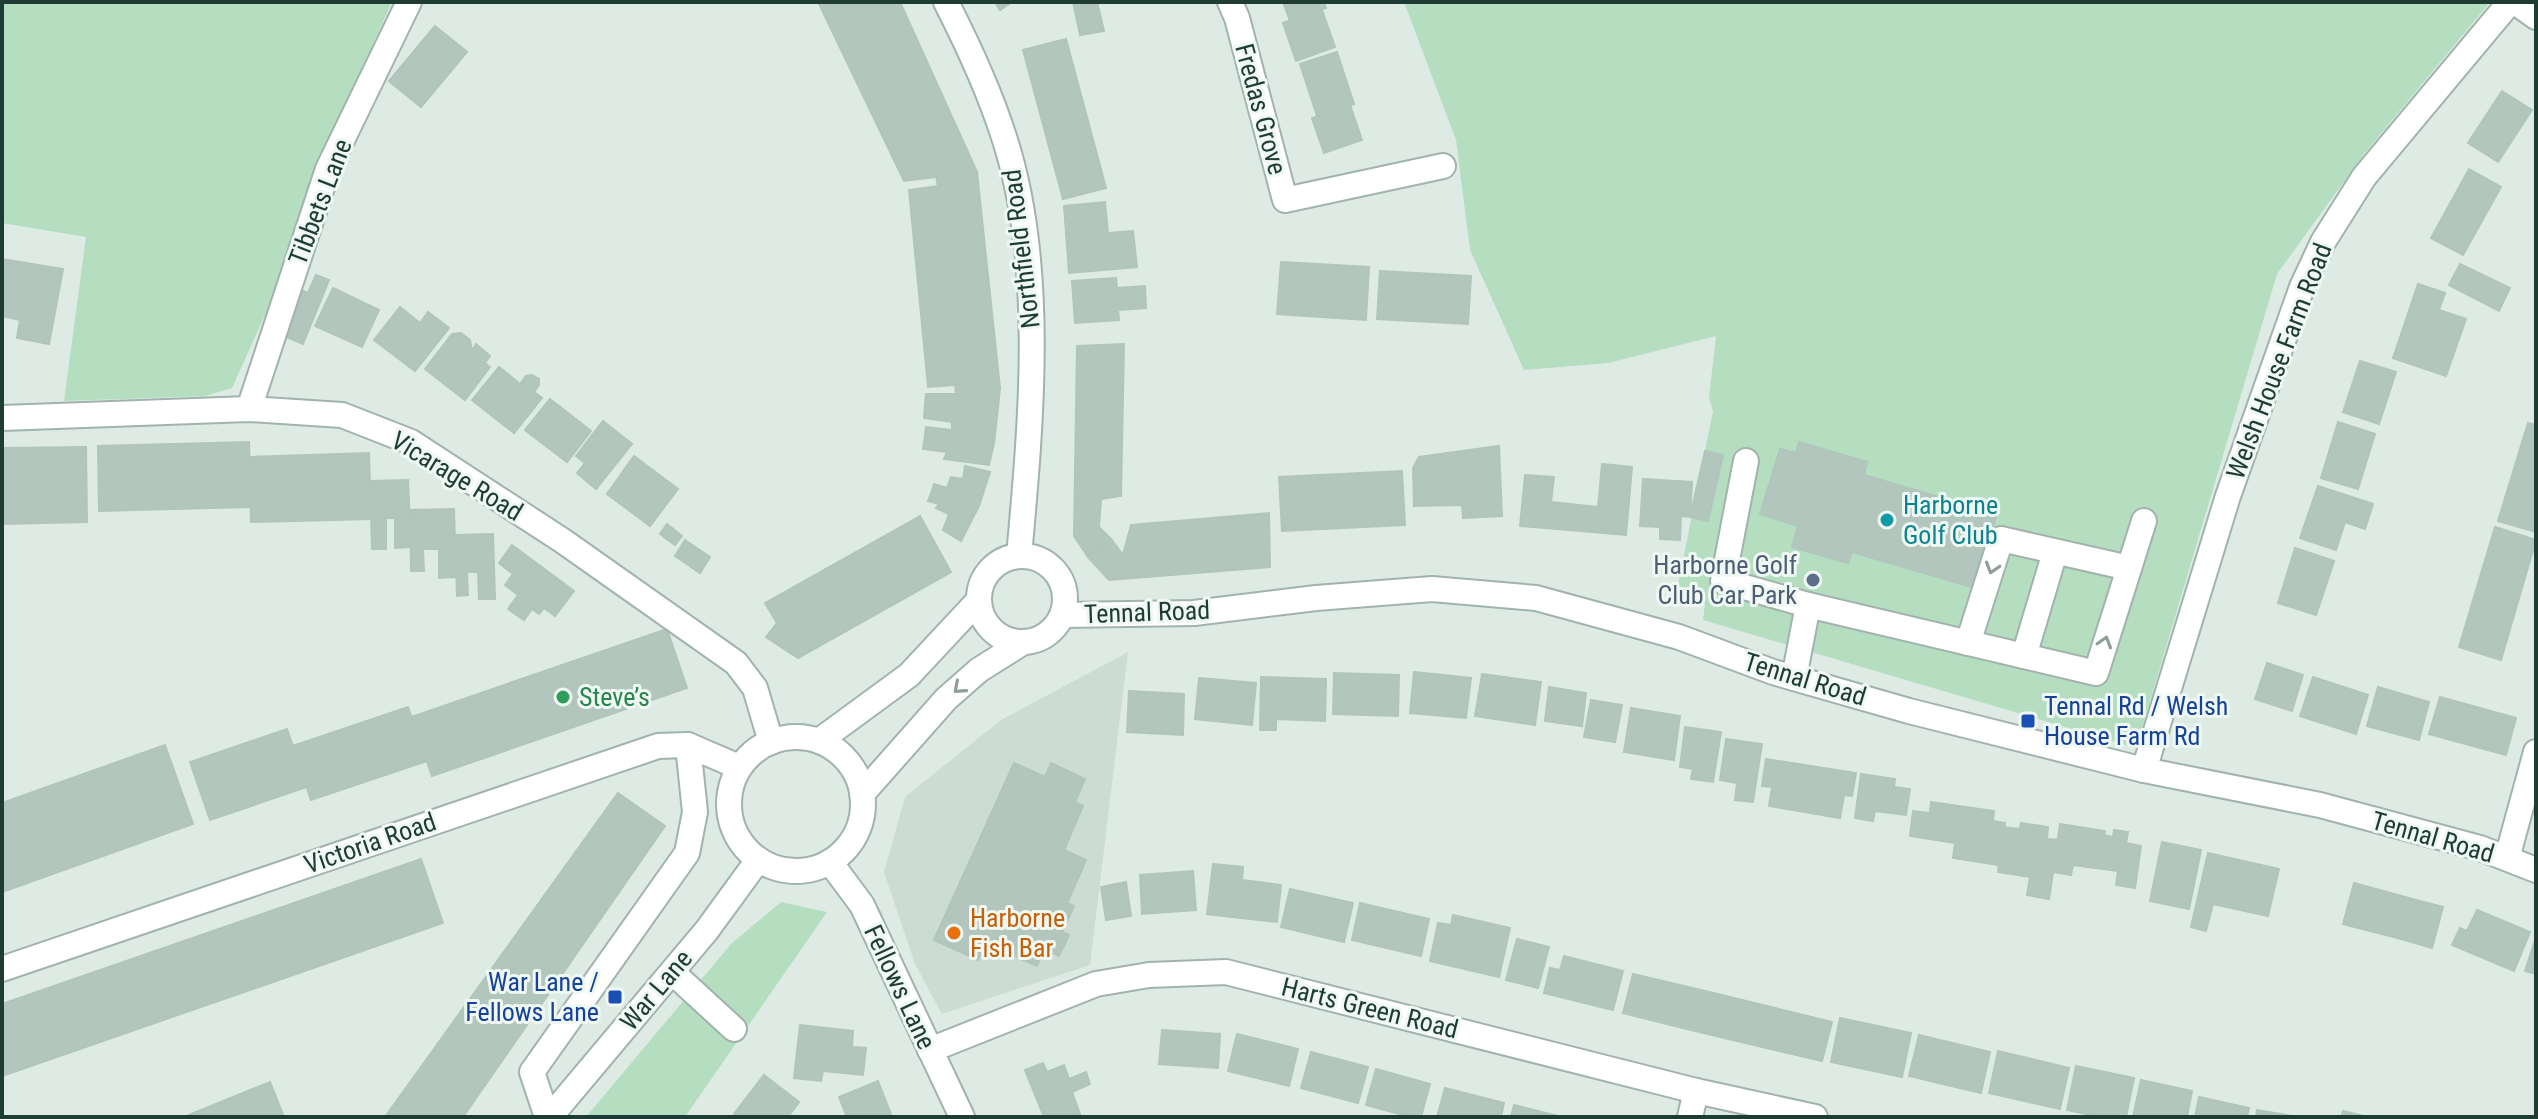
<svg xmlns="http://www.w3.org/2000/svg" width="2538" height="1119" font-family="'Roboto Condensed',sans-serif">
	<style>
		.built { fill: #ccdbd4 }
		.green { fill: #b5dec0 }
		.building { fill: #b3c6be; stroke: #b0c5bc; stroke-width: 2 }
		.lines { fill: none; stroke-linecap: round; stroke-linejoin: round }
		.minor-casing { stroke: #a1b3ac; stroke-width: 28 }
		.minor { stroke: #fff; stroke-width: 24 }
		.oneway { stroke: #8e9e9a }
		.culture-dot { fill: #0f9aa8; stroke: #eff8f3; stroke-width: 3 }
		.service-dot { fill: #5c6f8a; stroke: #eff8f3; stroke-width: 3 }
		.leisure-dot { fill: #2e9e5b; stroke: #eff8f3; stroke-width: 3 }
		.transit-dot { fill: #1a4fb4; stroke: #eff8f3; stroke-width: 3 }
		.food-dot { fill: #e8710a; stroke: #eff8f3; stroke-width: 3 }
		.labels { text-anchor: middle; stroke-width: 6; stroke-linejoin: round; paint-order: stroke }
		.street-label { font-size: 26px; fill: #1e3c34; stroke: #eff8f3 }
		.culture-label { font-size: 26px; fill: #0d838f; stroke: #eff8f3; text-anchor: start }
		.service-label { font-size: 26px; fill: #4e5e75; stroke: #eff8f3; text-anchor: end }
		.leisure-label { font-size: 26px; fill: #27864d; stroke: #eff8f3; text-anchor: start }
		.transit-label { font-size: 26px; fill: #164399; stroke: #eff8f3; text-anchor: start }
		.food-label { font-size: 26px; fill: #c56008; stroke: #eff8f3; text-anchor: start }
	</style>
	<rect width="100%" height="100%" fill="#deebe5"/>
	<path class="built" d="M1128,652L1090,965L942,1014L915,964L884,872L905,797L1001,720Z"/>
	<g class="green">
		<path d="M2,2H392L321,159L289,262L232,388L205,396L64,401L86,237L2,223Z"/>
		<path d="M1404,2H2490L2364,154L2277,274L2136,748L1703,620L1705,604L1675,600L1713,411L1709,398L1716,336L1608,363L1524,370L1470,250L1456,140Z"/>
		<path d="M781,902L827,912L685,1117H586L731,944Z"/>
	</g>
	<g class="building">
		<path d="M823,2H900L977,172L904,181L819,4Z"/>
		<path d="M995,2H1012L1000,10Z"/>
		<path d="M1073,2H1097L1104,31L1080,35Z"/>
		<path d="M1283,2H1324L1326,8L1290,21Z"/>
		<path d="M1322,10L1335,47L1296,61L1283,23Z"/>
		<path d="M435,26L467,52L421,107L389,81Z"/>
		<path d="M1066,39L1106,188L1063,199L1023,50Z"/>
		<path d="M1337,52L1354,104L1317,116L1300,64Z"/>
		<path d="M2502,91L2532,110L2498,162L2468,143Z"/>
		<path d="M1350,105L1362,140L1324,153L1312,118Z"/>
		<path d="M2469,169L2501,187L2463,255L2431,238Z"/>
		<path d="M977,172L1000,388L955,385L928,387L909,190L938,186L936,176Z"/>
		<path d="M1105,202L1108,233L1133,231L1137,267L1069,273L1064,206Z"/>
		<path d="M2,259L63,269L49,344L17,338L20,320L2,316Z"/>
		<path d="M1281,262L1369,267L1366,320L1277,314Z"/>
		<path d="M2460,264L2510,288L2499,311L2449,285Z"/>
		<path d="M1380,271L1471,276L1468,324L1377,319Z"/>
		<path d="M316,275L329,280L303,344L279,334L298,289L308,293Z"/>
		<path d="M1116,278L1117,288L1145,286L1146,308L1118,310L1119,320L1075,323L1072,281Z"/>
		<path d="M2418,284L2445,293L2439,310L2466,319L2446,376L2393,358Z"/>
		<path d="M333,288L379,310L362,347L315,326Z"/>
		<path d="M400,307L420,323L428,312L449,328L415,371L374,340Z"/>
		<path d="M461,333L470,340L472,351L476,344L490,356L485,363L490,367L465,400L425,369L452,334Z"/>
		<path d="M1124,344L1121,496L1101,499L1099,527L1111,539L1088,557L1074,536L1077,346Z"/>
		<path d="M2360,361L2396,372L2379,424L2343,412Z"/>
		<path d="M499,367L520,384L526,376L532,375L539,379V385L534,392L542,398L514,433L472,400Z"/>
		<path d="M955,385L1000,388L998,408L925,404L926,394H956Z"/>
		<path d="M550,399L591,431L567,462L525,430Z"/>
		<path d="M925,404L998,408L994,443L925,435L926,427L952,430V422L924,418Z"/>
		<path d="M603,421L632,444L596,489L577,473L585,463L576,456Z"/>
		<path d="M2338,422L2375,434L2358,489L2321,478Z"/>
		<path d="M2528,423L2536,425V532L2498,521Z"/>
		<path d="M925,435L994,443L989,465L944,459L947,452L923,449Z"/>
		<path d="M249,442L251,507L99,511L98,446Z"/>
		<path d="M1799,442L1867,462L1864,475L1997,514L1975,588L1852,552L1848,563L1792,547L1798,526L1760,514L1780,449L1796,453Z"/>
		<path d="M1499,446L1502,516L1463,518L1462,505L1414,506L1413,468L1419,457Z"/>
		<path d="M86,447L87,522L2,524V448Z"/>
		<path d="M1705,451L1723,455L1708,521L1690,517Z"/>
		<path d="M369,453L371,519L251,522L249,457Z"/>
		<path d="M634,456L678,489L650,526L607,494Z"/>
		<path d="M1602,464L1632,467L1626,535L1520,526L1525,475L1554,477L1551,502L1598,507Z"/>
		<path d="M965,466L990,472L979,506L932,491L934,484L947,488L951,477L963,479Z"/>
		<path d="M1402,471L1405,525L1282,531L1279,477Z"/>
		<path d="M1643,479L1692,482L1690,517L1681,516L1680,540L1660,539V527L1640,526Z"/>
		<path d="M408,480L411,547L395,548V518H386V549H372L370,481Z"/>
		<path d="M2318,486L2373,504L2365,529L2345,522L2336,550L2300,538Z"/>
		<path d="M932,491L979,506L961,541L943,530L949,514L936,508L939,504L928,501Z"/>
		<path d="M454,509L456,577L439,578V549H423L424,571H411L410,510Z"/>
		<path d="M1269,513L1270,567L1109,580L1088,557L1111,539L1123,555L1131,525Z"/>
		<path d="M920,516L951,572L798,658L766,637L777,623L765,603Z"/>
		<path d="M667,524L682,536L675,545L660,534Z"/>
		<path d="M2495,527L2536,540L2501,660L2459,647Z"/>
		<path d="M493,534L495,599H479L478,572H467L468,595L457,596L455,535Z"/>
		<path d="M685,540L710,557L700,573L675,556Z"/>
		<path d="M512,545L574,591L555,616L544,608L539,614L532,609L524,620L508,609L518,595L505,585L513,574L499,563Z"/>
		<path d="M2295,548L2334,561L2316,615L2278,603Z"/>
		<path d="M667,629L687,688L432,776L411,717Z"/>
		<path d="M2267,663L2303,675L2292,711L2255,699Z"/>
		<path d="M1414,672L1471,678L1466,718L1410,713Z"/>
		<path d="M1334,673L1399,675L1398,716L1333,714Z"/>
		<path d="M1482,674L1541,682L1535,725L1475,716Z"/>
		<path d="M1261,677L1326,679L1325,721L1276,719V730H1260Z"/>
		<path d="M2313,677L2368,695L2356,734L2300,716Z"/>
		<path d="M1199,678L1256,683L1252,725L1195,719Z"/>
		<path d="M1549,687L1586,693L1582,726L1545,721Z"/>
		<path d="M2378,687L2429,702L2419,740L2367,726Z"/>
		<path d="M1129,691L1184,694L1183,735L1127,732Z"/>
		<path d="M2440,697L2516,718L2506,755L2429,734Z"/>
		<path d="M1591,700L1622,705L1615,742L1584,737Z"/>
		<path d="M408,707L427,761L311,800L293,746Z"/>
		<path d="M1631,708L1680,716L1674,760L1624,752Z"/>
		<path d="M1685,727L1721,732L1713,782L1691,779L1693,769L1680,767Z"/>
		<path d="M287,729L307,787L210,820L190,762Z"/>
		<path d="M1726,739L1762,744L1753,802L1735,800L1737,783L1720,780Z"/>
		<path d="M165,745L193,824L2,892V803Z"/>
		<path d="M1766,759L1856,773L1852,796L1844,795L1840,818L1769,806L1772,787L1762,786Z"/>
		<path d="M1014,763L1045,777L1051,763L1085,779L1075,802L1083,806L1064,850L1086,860L1067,903L1074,906L1062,932L1069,935L1059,956L1044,949L1037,966L986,943L978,960L934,940Z"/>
		<path d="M1861,774L1895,779L1894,787L1910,789L1906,815L1875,811L1873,821L1855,818Z"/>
		<path d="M618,793L665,826L463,1117H385Z"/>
		<path d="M1931,802L1994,811L1993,821L2005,823L1999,865L1953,858L1955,843L1910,836L1913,811L1930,813Z"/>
		<path d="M2021,823L2048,827L2047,839L2058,840L2049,899L2027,895L2030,877L1998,872L2004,827L2020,829Z"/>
		<path d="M2060,824L2105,831L2104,835L2113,837L2114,830L2128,832L2126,843L2141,846L2135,888L2116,885L2118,871L2073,865L2071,875L2053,872Z"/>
		<path d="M2162,842L2201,850L2189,909L2150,901Z"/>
		<path d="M2208,853L2279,869L2268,916L2213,904L2206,931L2191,927Z"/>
		<path d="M421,859L443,923L2,1076V1004Z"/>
		<path d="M1213,864L1243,867L1242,880L1281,885L1277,922L1207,914Z"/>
		<path d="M1193,871L1196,910L1142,914L1140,875Z"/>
		<path d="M1126,882L1131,916L1106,920L1101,887Z"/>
		<path d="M2354,883L2416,900L2405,940L2343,924Z"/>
		<path d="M1290,889L1353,903L1344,942L1281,927Z"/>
		<path d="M2416,900L2443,907L2432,948L2405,940Z"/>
		<path d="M1360,903L1429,919L1421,956L1352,940Z"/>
		<path d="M2477,910L2530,932L2514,971L2452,945L2460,928L2467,931Z"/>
		<path d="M1453,915L1510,928L1499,977L1430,961L1438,923L1451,925Z"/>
		<path d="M2536,937V974L2525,971Z"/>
		<path d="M1517,939L1549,947L1538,988L1506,980Z"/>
		<path d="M1564,956L1623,971L1613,1010L1544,993L1550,968L1560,970Z"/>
		<path d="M1633,974L1701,990L1691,1030L1623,1013Z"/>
		<path d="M1701,990L1767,1006L1758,1046L1691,1030Z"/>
		<path d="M1767,1006L1832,1022L1822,1061L1758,1046Z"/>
		<path d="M1840,1018L1911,1033L1902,1077L1831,1062Z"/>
		<path d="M800,1025L853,1031L852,1047L866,1048L863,1075L823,1071L821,1081L794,1078Z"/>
		<path d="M1162,1030L1220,1034L1218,1068L1159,1064Z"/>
		<path d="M1237,1034L1298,1049L1289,1086L1228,1071Z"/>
		<path d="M1919,1035L1990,1052L1981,1093L1909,1076Z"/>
		<path d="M1998,1051L2069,1068L2060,1109L1989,1093Z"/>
		<path d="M1311,1052L1368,1067L1358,1103L1301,1088Z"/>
		<path d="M1043,1063L1047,1072L1064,1065L1069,1079L1086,1072L1090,1084L1072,1092L1081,1117H1044L1025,1070Z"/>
		<path d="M2076,1066L2134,1078L2126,1117H2100L2067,1110Z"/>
		<path d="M1376,1069L1430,1084L1421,1117H1411L1366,1105Z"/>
		<path d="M764,1075L799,1102L788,1117H737L734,1114Z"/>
		<path d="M2141,1080L2192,1091L2187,1117H2133Z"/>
		<path d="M878,1081L892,1117H847L839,1097Z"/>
		<path d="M270,1082L284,1117H184Z"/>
		<path d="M1445,1088L1504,1103L1501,1117H1437Z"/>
		<path d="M2199,1097L2249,1108L2247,1117H2195Z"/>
		<path d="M1514,1105L1562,1117H1511Z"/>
		<path d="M2257,1110L2298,1117H2256Z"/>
		<path d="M2343,1111L2368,1117H2341Z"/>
	</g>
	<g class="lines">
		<g class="minor-casing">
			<g id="minor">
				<path d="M946,2C968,45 989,90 1004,137C1046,265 1031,424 1019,556"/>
				<path d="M1230,2L1237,18L1285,200L1443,166"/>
				<path d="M2515,2L2536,17"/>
				<path d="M249,409L328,169L409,2"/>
				<path d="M2,418L249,409L342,415L411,442L563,541L736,663L755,688L771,742"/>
				<path d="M1746,461L1723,581L1808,605"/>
				<circle cx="1022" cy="599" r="43"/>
				<path d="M1063,615L1194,613L1316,598L1432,589L1536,598L1679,637L1773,672L1909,711L2144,770L2320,805L2480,848L2536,870"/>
				<path d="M1968,643L2001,539L2129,568"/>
				<path d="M2024,656L2055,552"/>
				<path d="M1794,678L1808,605L2096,673L2144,521"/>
				<circle cx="796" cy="804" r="67"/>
				<path d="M819,741L909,675L979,600"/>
				<path d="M2144,770L2228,496L2302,287L2323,242L2364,177L2510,2"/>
				<path d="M862,794L946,699L979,670L1022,643"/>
				<path d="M2507,858L2536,752"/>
				<path d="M830,862L862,905L962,1117"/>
				<path d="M2,969L658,746L688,745L739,767"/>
				<path d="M672,972L734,1029"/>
				<path d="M930,1050L1096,984L1149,975L1226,972L1696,1091L1815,1117"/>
				<path d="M547,1117L532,1072L687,853L695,812L688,745"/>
				<path d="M550,1117L707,930L758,860"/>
				<path d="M1690,1117L1696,1091"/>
			</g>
		</g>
		<use href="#minor" class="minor"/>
	</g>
	<defs><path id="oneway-chevron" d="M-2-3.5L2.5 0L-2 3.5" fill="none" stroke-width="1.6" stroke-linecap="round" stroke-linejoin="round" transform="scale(2)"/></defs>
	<g class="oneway">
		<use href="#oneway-chevron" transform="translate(1992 568) rotate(107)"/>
		<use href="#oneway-chevron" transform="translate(2105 642) rotate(-73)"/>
		<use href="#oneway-chevron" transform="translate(959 688) rotate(139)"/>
	</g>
	<circle class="culture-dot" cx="1887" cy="520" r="8"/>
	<circle class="service-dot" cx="1813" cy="580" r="8"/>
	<circle class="leisure-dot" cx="563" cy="697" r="8"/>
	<g class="transit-dot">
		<rect x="2020" y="713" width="16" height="16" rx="4"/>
		<rect x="607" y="989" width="16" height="16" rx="4"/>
	</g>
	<circle class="food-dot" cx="954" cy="933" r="8"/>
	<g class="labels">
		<g class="street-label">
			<text transform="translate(1261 109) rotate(75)" y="9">Fredas Grove</text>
			<text transform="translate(320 202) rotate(-69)" y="9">Tibbets Lane</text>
			<text transform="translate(1021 249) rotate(-97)" y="9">Northfield Road</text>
			<text transform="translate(2279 361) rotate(-69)" y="9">Welsh House Farm Road</text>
			<text transform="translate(457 476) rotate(31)" y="9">Vicarage Road</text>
			<text transform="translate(1147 612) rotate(-2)" y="9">Tennal Road</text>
			<text transform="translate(1805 679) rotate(17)" y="9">Tennal Road</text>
			<text transform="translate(2433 837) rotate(16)" y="9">Tennal Road</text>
			<text transform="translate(370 843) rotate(-19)" y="9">Victoria Road</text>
			<text transform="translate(900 987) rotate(65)" y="9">Fellows Lane</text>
			<text transform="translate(656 990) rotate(-50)" y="9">War Lane</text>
			<text transform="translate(1370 1008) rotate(14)" y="9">Harts Green Road</text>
		</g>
		<g class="culture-label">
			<text x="1903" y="514">Harborne<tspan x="1903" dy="30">Golf Club</tspan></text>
		</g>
		<g class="service-label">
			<text x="1797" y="574">Harborne Golf<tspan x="1797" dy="30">Club Car Park</tspan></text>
		</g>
		<g class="leisure-label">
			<text x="579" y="706">Steve’s</text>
		</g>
		<g class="transit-label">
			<text x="2044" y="715">Tennal Rd / Welsh<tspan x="2044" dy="30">House Farm Rd</tspan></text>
			<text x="599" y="991" text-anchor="end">War Lane /<tspan x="599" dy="30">Fellows Lane</tspan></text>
		</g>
		<g class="food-label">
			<text x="970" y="927">Harborne<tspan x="970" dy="30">Fish Bar</tspan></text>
		</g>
	</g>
	<rect width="2538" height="1119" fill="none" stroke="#1e3c34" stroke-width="8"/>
</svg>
